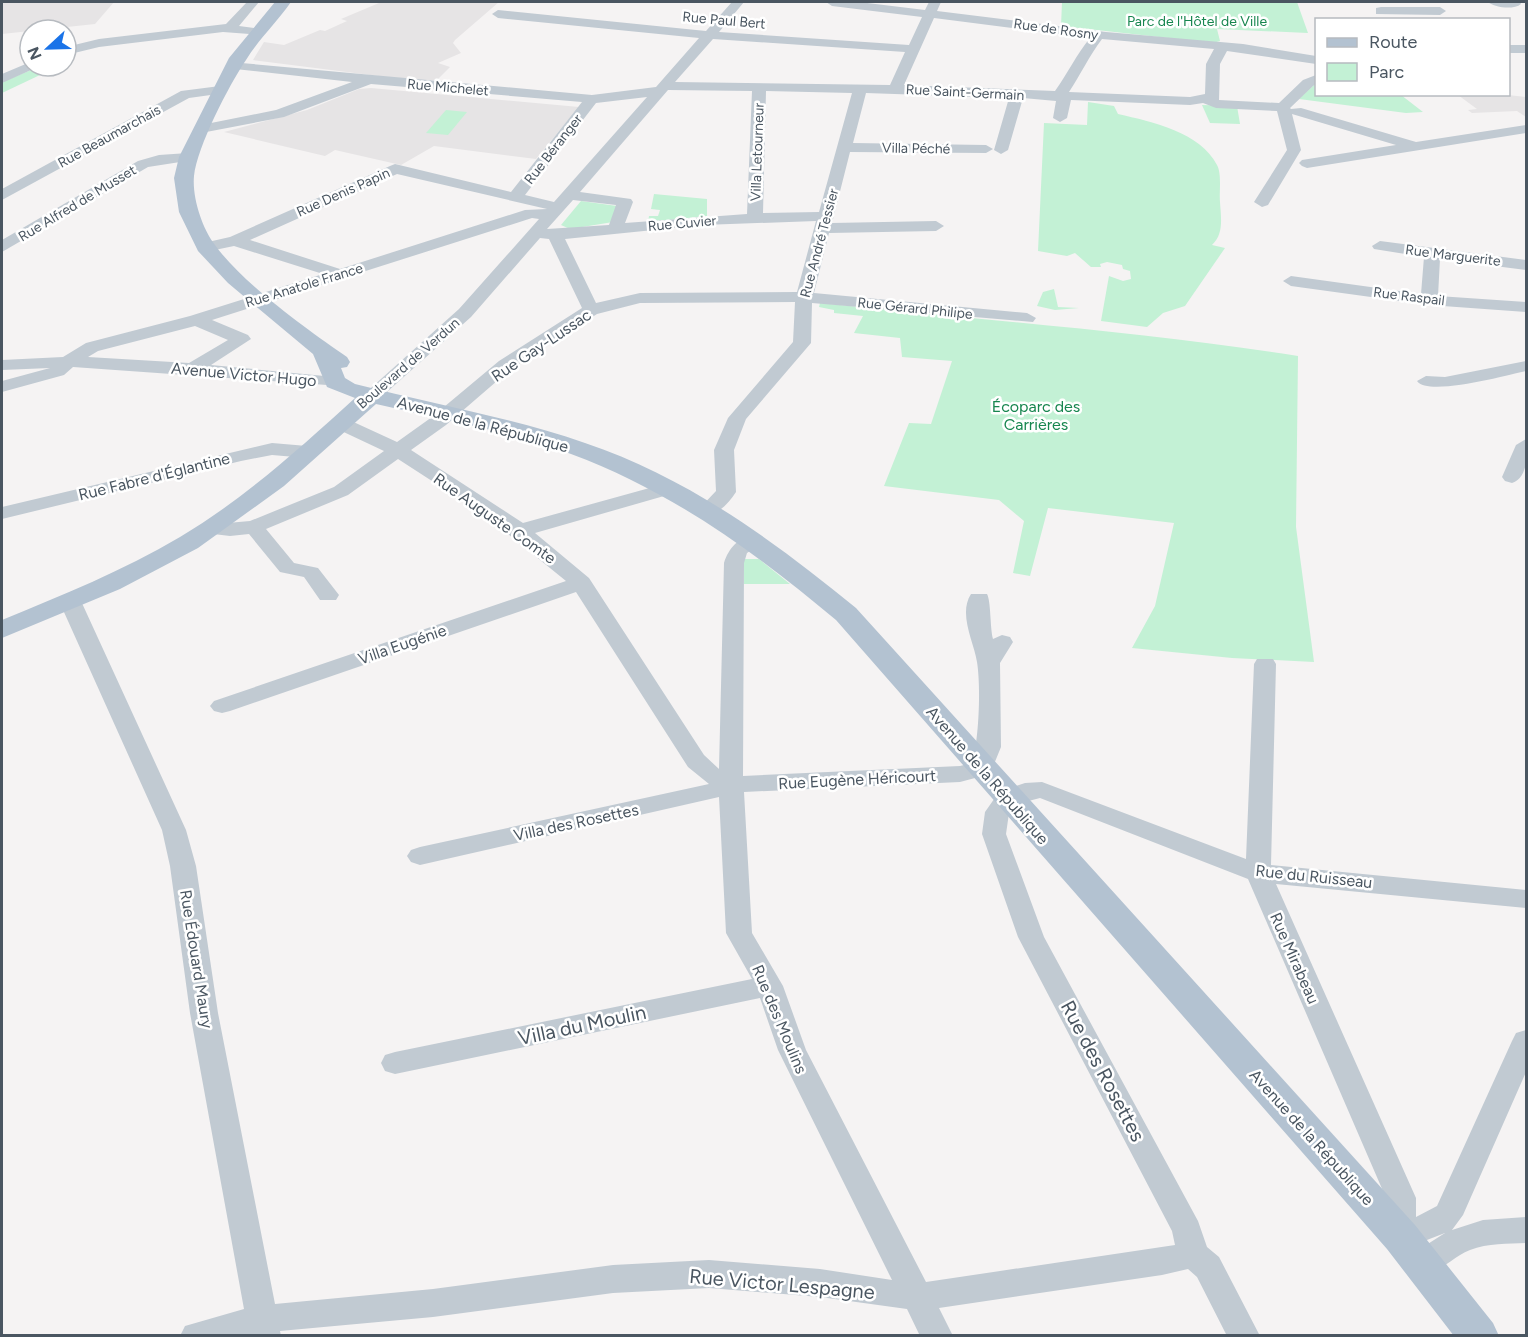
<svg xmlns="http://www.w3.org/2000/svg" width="1528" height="1337" font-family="Figtree,sans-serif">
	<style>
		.education { fill: #e6e4e5 }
		.green { fill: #c3f1d5 }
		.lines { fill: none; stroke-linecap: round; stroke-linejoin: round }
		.minor { fill: #c1cad2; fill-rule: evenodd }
		.major { fill: #b3c2d1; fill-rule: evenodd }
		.labels { text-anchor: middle; stroke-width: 5; stroke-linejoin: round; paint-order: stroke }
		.far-street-label { font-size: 14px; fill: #4a5661; stroke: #fff }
		.far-park-label { font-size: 14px; fill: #17864f; stroke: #fff }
		.street-label { font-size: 16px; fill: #4a5661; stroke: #fff }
		.park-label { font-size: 16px; fill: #17864f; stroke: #fff }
		.near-street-label { font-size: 20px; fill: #4a5661; stroke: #fff }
	</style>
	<rect width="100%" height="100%" fill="#f5f3f3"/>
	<g class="education">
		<path d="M2,2H114L95,24L2,34Z"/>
		<path d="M376,2H499L455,40L453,43L461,53L438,63L450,67L437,80H410L253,60L264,42L284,45L320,30L325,31L347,21L341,19L379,3Z"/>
		<path d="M371,88L579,107L536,159L434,146L401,165L335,150L325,156L224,132L307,110L359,89Z"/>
		<path d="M1508,95L1526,97V117L1517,111L1472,113L1468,110L1477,109L1458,95Z"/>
	</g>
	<g class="green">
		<path d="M1062,2H1297L1308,33L1217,29L1220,41L1213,43L1061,26Z"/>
		<path d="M41,66H59L2,93V82Z"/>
		<path d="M1316,83V94L1401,95L1423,112L1406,113L1299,99Z"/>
		<path d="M1088,102L1114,106L1118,114C1153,122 1200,132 1217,165C1222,174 1219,192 1220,202C1221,218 1224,234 1212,245L1225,248L1185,306L1163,313L1147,327L1101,321L1109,276L1123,281L1131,279L1130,271L1123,269L1122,265L1107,262L1100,264L1101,267H1091L1075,253L1067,256L1038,251L1044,123L1087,125Z"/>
		<path d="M1202,105L1237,106L1240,124L1210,123Z"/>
		<path d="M446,110L467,112L448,135L426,133Z"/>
		<path d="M654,194L707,199V216L648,222L649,216H658L660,210L651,209Z"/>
		<path d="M581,201L617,206L613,222L570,229L561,225Z"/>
		<path d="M1054,289L1058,307L1079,308L1055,310L1037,306L1043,292Z"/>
		<path d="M820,303C980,320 1139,331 1298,356L1296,527L1314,662L1232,658L1132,648L1155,606L1174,523L1048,508L1030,576L1013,573L1024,521L999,500L884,486L909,423L931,424L952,361L902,357L900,338L854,333L863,316L834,313V310L819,307Z"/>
		<path d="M744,559H759L790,584H744Z"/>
	</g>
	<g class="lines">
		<g class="minor">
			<path d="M247,2H259L239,26L263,29V35L223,32L99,47L66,55V47L99,39L226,24Z"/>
			<path d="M732,2H744L719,32L909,45L922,17L832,6L826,2H859L925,10L929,2H941L937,11L1106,32L1243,44L1316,56V64L1227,51L1220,64L1219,100L1279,103L1303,80L1316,75V84L1313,86L1290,108L1291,109L1301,108L1416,142L1526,125V133L1307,168L1302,166L1299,163L1302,160L1396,145L1292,114L1301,150L1268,205L1262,207L1254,202L1287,150L1277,111L1216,108L1203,103L1190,105L1071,100L1067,118L1060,122L1053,118L1056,101L1023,98L1008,150L1001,154L994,150L1009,98L866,93L853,143L986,145L993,149L986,153L850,152L832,223L936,221L944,226L936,231L829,233L814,293L1027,313L1036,318L1033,322L812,303L811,343L746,419L734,450L736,492C728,504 716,518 701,514L698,510L716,491L714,450L728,418L793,342L795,302L640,303L597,314L511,369L446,425L411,450L523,523L664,484H678L681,488L678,492L535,533L589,578L704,755L719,769L724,563C729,546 743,532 762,537L765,541L747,553L744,563L743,776L960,766L972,763C979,741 981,686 977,662C974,642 958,614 971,594H987C991,601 990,627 993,639L1002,635L1010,637L1013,642L1000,663L1001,747L990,774L960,782L744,792L752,933L783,986L806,1050L926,1282L1175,1245L1172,1231L1018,937L982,834L985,812L999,792L1025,783L1042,782L1246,859L1254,664L1257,659H1273L1276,664L1271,865L1526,890V908L1276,884L1416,1198V1217L1437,1206L1512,1041L1516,1033L1526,1030V1072L1463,1215L1452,1230L1483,1220L1526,1217V1243C1508,1244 1488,1243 1470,1250C1449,1258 1435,1281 1412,1272L1407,1263L1412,1254L1445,1233L1401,1250L1390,1246L1386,1237V1198L1248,879L1040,798L1017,804L1009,813L1006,834L1044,937L1198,1221L1207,1247L1219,1257L1260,1336H1227L1197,1277L1188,1269L1162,1275L939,1308L953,1336H920L907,1309L820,1297L709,1288L613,1293L433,1317L280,1331L281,1336H180L185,1326L244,1309L190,1013L170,866L162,830L59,601L62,596H78L81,601L186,830L196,866L218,1013L275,1304L433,1289L613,1265L709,1260L820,1269L892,1280L778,1050L760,998L395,1074L385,1071L381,1063L385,1055L395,1052L752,979L726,933L719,797L420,865L411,862L407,856L411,850L420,847L709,784L688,767L576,592L230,711L222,713L214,711L210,706L214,701L566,581L486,516L398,459L348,495L266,529L294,563L318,568L339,595L336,600H320L304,577L280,572L249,534L230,536L205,533L202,529L205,525L250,521L334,487L384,451L333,427L331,423L333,419H347L397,442L432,417L499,361L582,308L549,239L540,238L471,317L378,400H364L362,396L459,309L539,219L532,218L212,320L248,335L251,339L211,365L335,377L341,378L344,382L341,386L73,367L64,375L2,392V381L50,368L2,370V360L63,357L86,343L190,316L323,274L234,246L205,252L197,247L199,244L230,237L390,166L395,164L511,192L582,102L371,84L284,117L201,133L196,132L194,129L196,126L276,110L352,82L235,69L228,65L230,62L592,95L656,87L699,38L498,18L492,14L498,10L706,31ZM934,18L1090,38C1076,55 1068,73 1055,91L904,85ZM713,39L905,52L890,85L675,82ZM1102,39L1214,49L1206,64L1205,94L1190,97L1069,92C1081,74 1089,56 1102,39ZM668,90L752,91L747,214L625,223L633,202L631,199L580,192ZM766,91L852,93L819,212L763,213ZM647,97L554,202L525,195L596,103ZM397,174L547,209L525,210L340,269L250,240ZM573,200L616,205L609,225L547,229ZM816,221L797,292L640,293L596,303L565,239L703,225ZM195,326L228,340L189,363L88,357L98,351Z"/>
			<path d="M1488,2H1520L1521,4C1514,10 1495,8 1488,2Z"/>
			<path d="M1381,7H1440L1446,11L1440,15L1376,14V8Z"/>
			<rect x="1508" y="45" width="18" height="8"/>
			<path d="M28,63L30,66H40L2,83V74Z"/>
			<path d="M220,86L227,90L225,93L189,98L2,200V189L181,91Z"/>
			<path d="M188,153L195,157L193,160L148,167L2,252V240L138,161L159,155Z"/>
			<path d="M1380,241L1526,260V270L1440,259L1438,296L1526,302V312L1429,305L1291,286L1283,281L1291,276L1421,294L1424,257L1374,249L1372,246Z"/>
			<path d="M1526,361V371C1507,375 1428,397 1417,381L1426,376L1445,377Z"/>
			<path d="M1526,439C1528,453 1528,478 1512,483L1505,481L1502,477L1516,445Z"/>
			<path d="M272,443L307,446L317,452L307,458L272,455L241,461L2,519V507Z"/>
		</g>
		<path class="major" d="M275,2H291C277,22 259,39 246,60C229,85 197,147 194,176C192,197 202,228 215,245C242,283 308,330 347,357L350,362L347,367L341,368L345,378L355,384C432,404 510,417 585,443C687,477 774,541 856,608L1415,1225L1493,1323L1499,1336H1454L1387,1249L836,620C755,552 671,491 571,454C508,431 441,419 376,404L284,486L198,548L120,589L2,638V620C62,595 123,571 180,537C244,499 300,448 355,398L327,387L313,354L228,283L198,251L179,212L174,178L179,157L229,58Z"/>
	</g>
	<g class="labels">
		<g class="far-street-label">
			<text transform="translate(724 20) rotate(5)" y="5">Rue Paul Bert</text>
			<text transform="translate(1056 29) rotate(8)" y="5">Rue de Rosny</text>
			<text transform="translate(448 87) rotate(5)" y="5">Rue Michelet</text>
			<text transform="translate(965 92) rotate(3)" y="5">Rue Saint-Germain</text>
			<text transform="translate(109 136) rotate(-29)" y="5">Rue Beaumarchais</text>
			<text transform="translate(916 148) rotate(1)" y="5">Villa Péché</text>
			<text transform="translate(553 149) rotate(-52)" y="5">Rue Béranger</text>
			<text transform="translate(757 152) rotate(-88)" y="5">Villa Letourneur</text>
			<text transform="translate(343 192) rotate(-24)" y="5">Rue Denis Papin</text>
			<text transform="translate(77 203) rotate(-31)" y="5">Rue Alfred de Musset</text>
			<text transform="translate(682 223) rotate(-5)" y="5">Rue Cuvier</text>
			<text transform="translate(819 243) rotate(-75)" y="5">Rue André Tessier</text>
			<text transform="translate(1453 255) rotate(7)" y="5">Rue Marguerite</text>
			<text transform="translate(304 285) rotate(-17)" y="5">Rue Anatole France</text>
			<text transform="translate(1409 296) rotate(7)" y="5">Rue Raspail</text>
			<text transform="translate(915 308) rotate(6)" y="5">Rue Gérard Philipe</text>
			<text transform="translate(408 363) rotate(-41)" y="5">Boulevard de Verdun</text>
		</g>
		<g class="far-park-label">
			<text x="1197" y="26">Parc de l'Hôtel de Ville</text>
		</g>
		<g class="street-label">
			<text transform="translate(541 345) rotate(-34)" y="6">Rue Gay-Lussac</text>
			<text transform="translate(244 374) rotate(5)" y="6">Avenue Victor Hugo</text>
			<text transform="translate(483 424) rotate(15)" y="6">Avenue de la République</text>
			<text transform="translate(154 476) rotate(-14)" y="6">Rue Fabre d'Églantine</text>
			<text transform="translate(495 518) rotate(35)" y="6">Rue Auguste Comte</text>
			<text transform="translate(402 644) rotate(-19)" y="6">Villa Eugénie</text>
			<text transform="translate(988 775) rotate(49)" y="6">Avenue de la République</text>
			<text transform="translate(857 779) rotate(-3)" y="6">Rue Eugène Héricourt</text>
			<text transform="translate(576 822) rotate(-12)" y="6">Villa des Rosettes</text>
			<text transform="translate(1314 876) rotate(6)" y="6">Rue du Ruisseau</text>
			<text transform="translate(1295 958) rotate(66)" y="6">Rue Mirabeau</text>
			<text transform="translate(197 959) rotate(81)" y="6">Rue Édouard Maury</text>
			<text transform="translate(780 1019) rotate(67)" y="6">Rue des Moulins</text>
			<text transform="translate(1312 1137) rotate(48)" y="6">Avenue de la République</text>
		</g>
		<g class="park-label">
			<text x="1036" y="412">Écoparc des<tspan x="1036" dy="18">Carrières</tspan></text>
		</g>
		<g class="near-street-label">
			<text transform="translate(582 1025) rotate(-12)" y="7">Villa du Moulin</text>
			<text transform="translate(1103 1071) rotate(62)" y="7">Rue des Rosettes</text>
			<text transform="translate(782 1284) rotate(5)" y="7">Rue Victor Lespagne</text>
		</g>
	</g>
	<rect width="1528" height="1337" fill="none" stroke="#4a5661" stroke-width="6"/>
	<rect x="1315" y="18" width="195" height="78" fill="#ffffff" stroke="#b7bbc0" stroke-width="1.5"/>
	<rect x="1327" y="38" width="30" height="9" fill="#b3c2d1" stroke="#b7bbc0" stroke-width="1.5"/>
	<text x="1369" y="48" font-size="18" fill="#4a5661">Route</text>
	<rect x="1327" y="63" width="30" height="18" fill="#c3f1d5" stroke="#b7bbc0" stroke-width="1.5"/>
	<text x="1369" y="78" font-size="18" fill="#4a5661">Parc</text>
	<g transform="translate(48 48) rotate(248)"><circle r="28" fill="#ffffff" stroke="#b7bbc0" stroke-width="1.5"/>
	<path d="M0-4.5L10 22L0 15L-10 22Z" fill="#1a73e8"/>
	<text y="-9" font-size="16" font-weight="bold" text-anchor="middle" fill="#4a5661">N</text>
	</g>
</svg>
